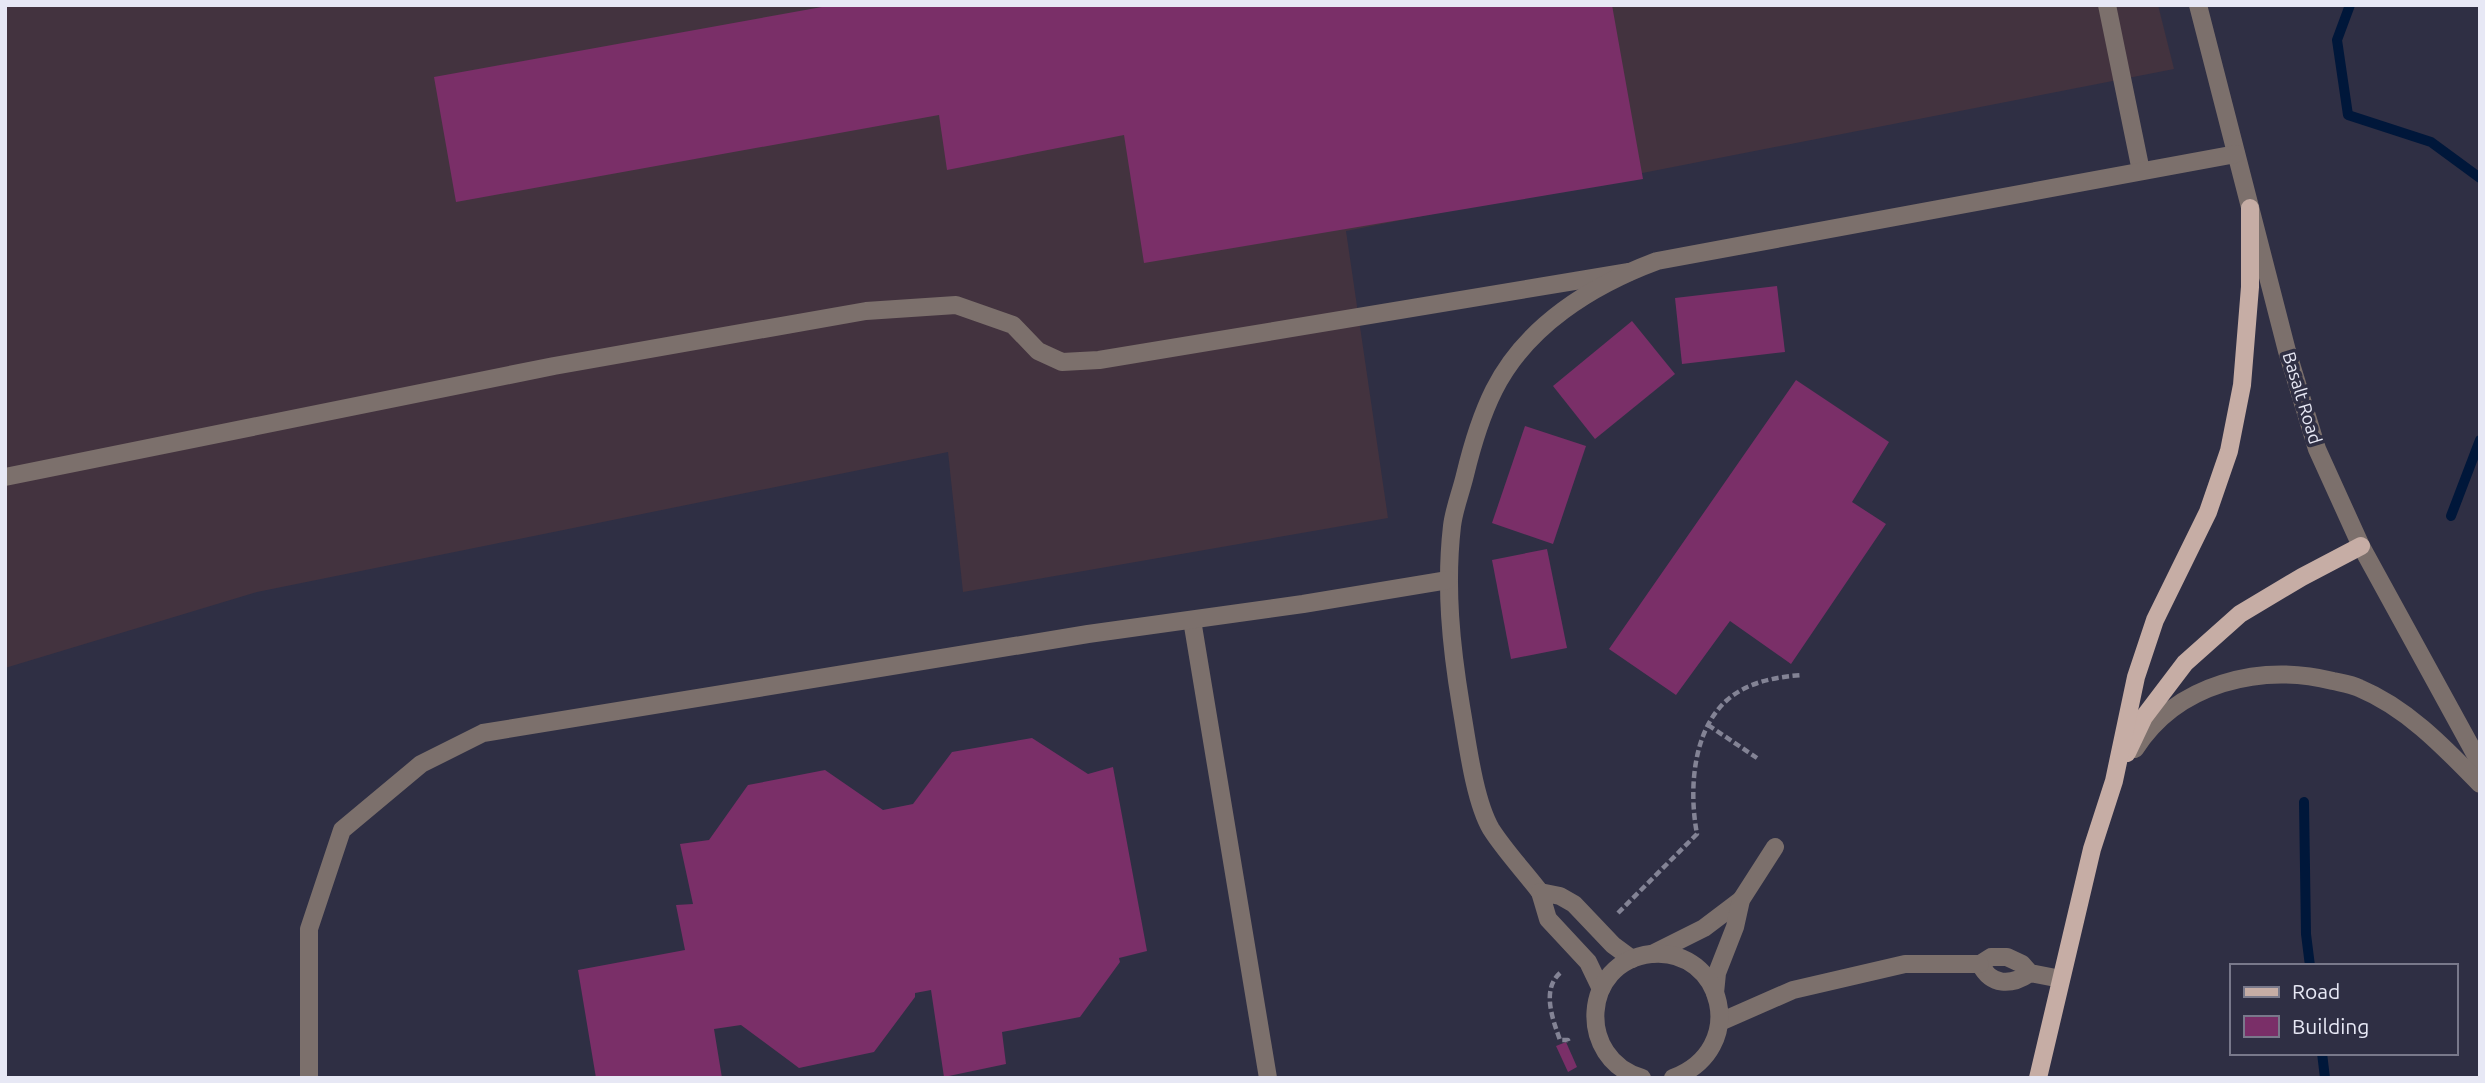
<svg xmlns="http://www.w3.org/2000/svg" width="2485" height="1083" font-family="Ubuntu,sans-serif">
	<style>
		.industrial { fill: #43333f }
		.lines { fill: none; stroke-linecap: round; stroke-linejoin: round }
		.stream { stroke: #00173a; stroke-width: 10 }
		.building { fill: #7a2f68 }
		.path { stroke: #838395; stroke-width: 4.5; stroke-dasharray: 7 3.5; stroke-linecap: butt }
		.minor { stroke: #7c706c; stroke-width: 18 }
		.major { stroke: #c6ada5; stroke-width: 18 }
		.labels { text-anchor: middle; stroke-width: 7; stroke-linejoin: round; paint-order: stroke }
		.street-label { font-size: 18px; fill: #e7e8f5; stroke: #2f2f44 }
	</style>
	<rect width="100%" height="100%" fill="#2f2f44"/>
	<path class="industrial" d="M5,5H2158L2174,69L1346,231L1388,518L963,592L948,452L257,592L5,668Z"/>
	<g class="lines">
		<g class="stream">
			<path d="M2350,5L2337,40L2348,115L2431,142L2480,178"/>
			<path d="M2451,516L2480,440"/>
			<path d="M2304,802L2306,934L2310,966"/>
			<path d="M2322,1053L2325,1078"/>
		</g>
	</g>
	<g class="building">
		<path d="M833,5H1612L1643,179L1144,263L1124,135L947,170L939,115L456,202L434,77Z"/>
		<path d="M1777,286L1785,352L1682,364L1675,298Z"/>
		<path d="M1632,321L1675,374L1595,439L1553,386Z"/>
		<path d="M1796,380L1889,442L1852,502L1886,524L1791,664L1730,621L1676,695L1609,649Z"/>
		<path d="M1525,426L1586,446L1553,544L1492,523Z"/>
		<path d="M1547,549L1567,648L1511,659L1492,560Z"/>
		<path d="M1032,738L1088,774L1113,767L1147,951L1119,958L1120,962L1080,1017L1002,1032L1006,1064L944,1077L931,990L915,993V997L874,1052L799,1068L741,1025L714,1029L722,1078H596L578,970L685,950L676,905L693,904L680,844L709,840L748,785L825,770L883,810L913,804L952,752Z"/>
		<path d="M1566,1042L1577,1067L1568,1072L1556,1046Z"/>
	</g>
	<g class="lines">
		<g class="path">
			<path d="M1708,725L1757,758"/>
			<path d="M1618,913L1697,834C1689,792 1692,732 1726,701C1747,682 1775,677 1802,675"/>
			<path d="M1560,973C1541,990 1553,1020 1560,1040H1568L1569,1043"/>
		</g>
		<g class="minor">
			<path d="M2107,5L2141,171"/>
			<path d="M2198,5L2287,351L2317,449L2361,546L2480,763"/>
			<path d="M5,477L554,366L866,311L956,305L1013,325L1038,351L1062,362L1099,360L1629,272"/>
			<path d="M1192,620L1268,1078"/>
			<path d="M2135,749C2177,683 2260,663 2333,681C2342,683 2351,684 2359,688C2407,708 2444,747 2480,784"/>
			<path d="M1540,892C1524,871 1505,851 1491,829C1474,800 1467,740 1461,706C1451,646 1445,587 1452,526C1454,509 1461,492 1465,475C1472,446 1481,416 1494,390C1526,326 1592,285 1657,261L2236,154"/>
			<path d="M1652,954L1704,928L1741,900"/>
			<path d="M2030,973C2011,986 1991,986 1980,964L1991,957H2007L2022,964L2030,973L2061,979"/>
			<path d="M1601,989L1588,962L1548,919L1540,892L1560,896L1574,904L1613,945L1632,959"/>
			<path d="M1715,993L1717,973L1735,927L1741,900L1775,847"/>
			<path d="M1720,1022L1793,990L1905,964H1980"/>
			<path d="M309,1078V929L342,830L421,764L483,733L1088,634L1303,604L1448,580"/>
			<path d="M1642,1078C1576,1059 1581,962 1651,954C1723,947 1750,1049 1673,1078"/>
		</g>
		<g class="major">
			<path d="M2127,753L2144,717L2185,663L2240,614L2302,577L2361,546"/>
			<path d="M2038,1078L2092,849L2114,781L2136,677L2155,620L2208,512L2229,451L2242,385L2250,287V208"/>
		</g>
	</g>
	<g class="labels">
		<g class="street-label">
			<text transform="translate(2302 398) rotate(73)" y="6">Basalt Road</text>
		</g>
	</g>
	<rect width="2485" height="1083" fill="none" stroke="#e7e8f5" stroke-width="14"/>
	<rect x="2230" y="964" width="228" height="91" fill="#2f2f44" stroke="#79798b" stroke-width="2"/>
	<rect x="2244" y="987" width="35" height="10" fill="#c6ada5" stroke="#79798b" stroke-width="2"/>
	<text x="2292" y="999" font-size="21" fill="#e7e8f5">Road</text>
	<rect x="2244" y="1016" width="35" height="21" fill="#7a2f68" stroke="#79798b" stroke-width="2"/>
	<text x="2292" y="1034" font-size="21" fill="#e7e8f5">Building</text>
</svg>
